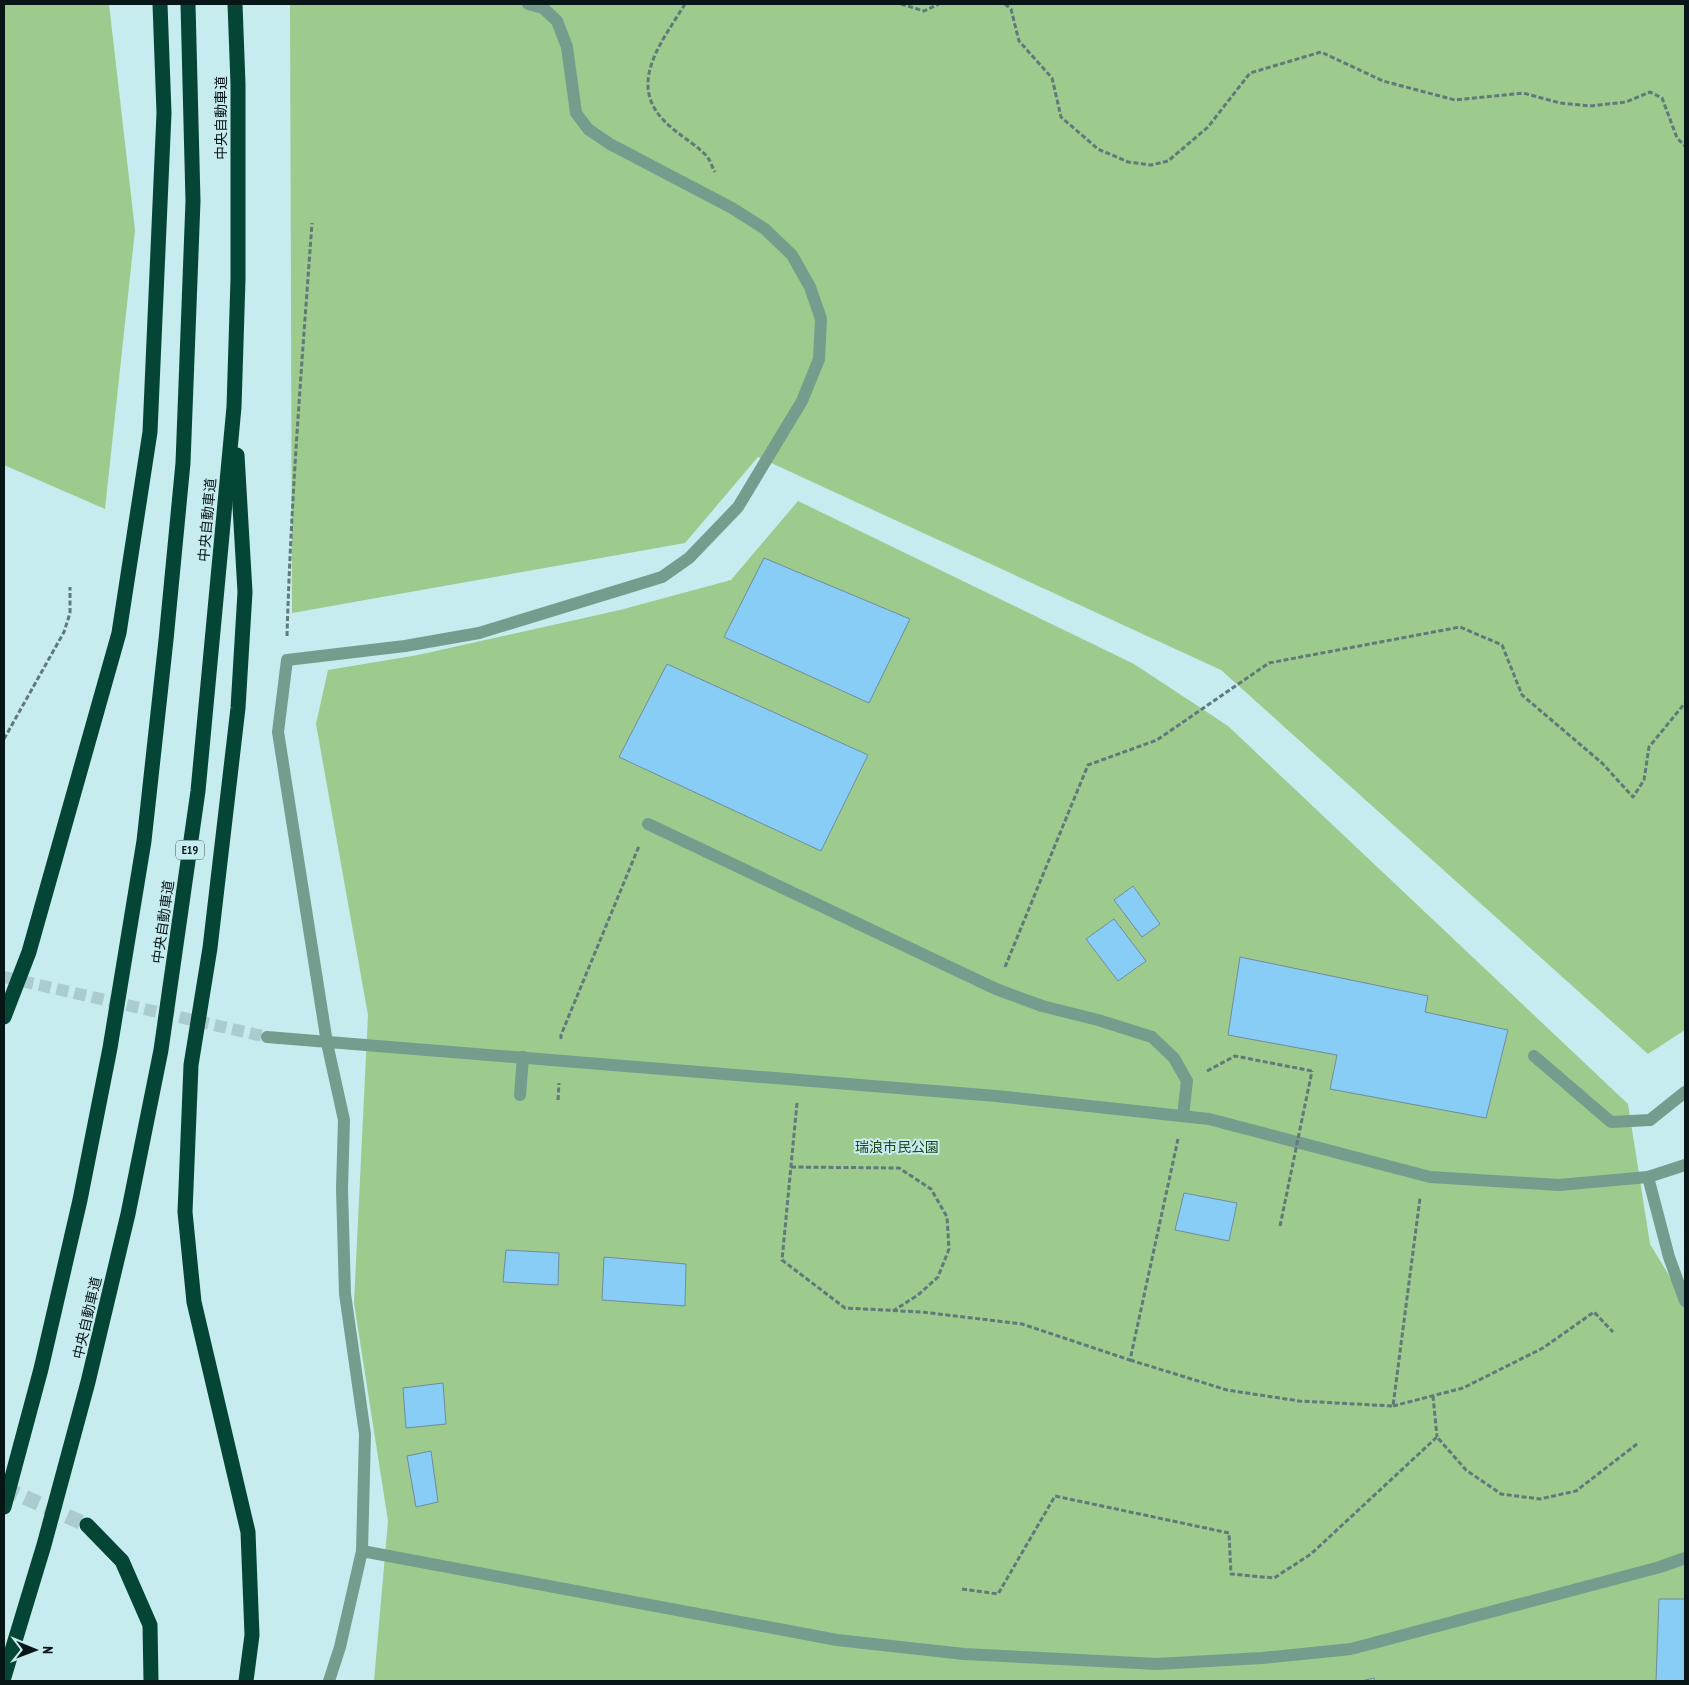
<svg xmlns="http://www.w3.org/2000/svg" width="1689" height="1685" font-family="'PT Sans Narrow','Noto Sans JP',sans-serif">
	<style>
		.green { fill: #9dca8d }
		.building { fill: #88cdf5; stroke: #718c9d }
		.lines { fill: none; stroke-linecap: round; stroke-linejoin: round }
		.minor-tunnel { stroke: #aacccf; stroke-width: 12; stroke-dasharray: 12 6; stroke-linecap: butt }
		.highway-tunnel { stroke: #aacccf; stroke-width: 15; stroke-dasharray: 15 8; stroke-linecap: butt }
		.path { stroke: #60797b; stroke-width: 3; stroke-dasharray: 5 2.5; stroke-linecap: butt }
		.minor { stroke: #749d8e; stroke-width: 12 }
		.highway { stroke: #054535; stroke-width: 15 }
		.path-bridge { stroke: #60797b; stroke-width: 3; stroke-dasharray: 5 2.5; stroke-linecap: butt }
		.labels { text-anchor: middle; stroke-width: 4; stroke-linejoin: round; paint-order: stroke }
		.shield { fill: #c6ecef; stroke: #415658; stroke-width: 1 }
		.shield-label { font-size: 12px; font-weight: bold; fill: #081617 }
		.street-label { font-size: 14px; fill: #081617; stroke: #c6ecef }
		.park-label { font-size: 14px; fill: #224314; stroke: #c6ecef }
	</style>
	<rect width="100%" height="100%" fill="#c6ecef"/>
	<g class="green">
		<path d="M4,4H109L135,230L105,509L4,465Z"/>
		<path d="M290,4H1685V1030L1648,1054L1221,670L758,457L685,543L292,613Z"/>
		<path d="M798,501L1134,664L1228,726L1628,1104L1650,1244L1685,1302V1681H374L388,1521L354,1303L368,1015L316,724L328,670L418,655L620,610L731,580Z"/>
	</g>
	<g class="building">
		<path d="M764,558L910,619L869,703L724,637Z"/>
		<path d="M667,664L868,755L821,851L619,757Z"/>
		<path d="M1133,886L1160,924L1142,937L1114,900Z"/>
		<path d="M1114,919L1146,961L1118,981L1086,939Z"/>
		<path d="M1240,957L1428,996L1425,1012L1508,1030L1486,1118L1330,1089L1337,1055L1228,1035Z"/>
		<path d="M1184,1193L1237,1203L1229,1241L1175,1230Z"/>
		<path d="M506,1250L559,1253L558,1285L503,1282Z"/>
		<path d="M604,1257L686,1264L685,1306L602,1300Z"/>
		<path d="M443,1383L446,1424L406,1428L403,1388Z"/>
		<path d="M431,1451L438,1502L416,1507L407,1456Z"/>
		<path d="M1659,1599H1685V1681H1656Z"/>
		<path d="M1374,1678L1375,1681H1361Z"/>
	</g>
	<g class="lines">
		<path class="minor-tunnel" d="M4,977L267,1037"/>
		<path class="highway-tunnel" d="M4,1488L87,1525"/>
		<g class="path">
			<path d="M685,4C660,45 623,88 672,128C681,136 702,149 708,158C711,162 712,167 715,172"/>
			<path d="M901,4L924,11L939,4"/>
			<path d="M1005,4L1011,9L1019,41L1052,78L1061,117L1098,149L1128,162L1151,165L1168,161L1208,127L1250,73L1321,52L1383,81L1455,100L1523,93L1560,103L1590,106L1626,102L1650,92L1662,98L1677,138L1685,146"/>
			<path d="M287,636C291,499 302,361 312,223"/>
			<path d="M4,739L64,632L70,613V587"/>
			<path d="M1005,967L1088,765L1157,740L1269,663L1460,627L1502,645L1522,695L1602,763L1633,797L1644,780L1649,747L1685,703"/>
			<path d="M561,1039V1035L639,846"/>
			<path d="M1207,1071L1235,1056L1312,1071"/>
			<path d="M558,1100L559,1083"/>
			<path d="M797,1103L782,1260L845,1308L922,1312L1022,1324L1130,1360L1178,1139"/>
			<path d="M791,1167L899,1168L931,1189L947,1217L949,1249L938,1277L918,1295L893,1311"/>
			<path d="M1130,1360L1227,1390L1299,1401L1393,1406L1420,1198"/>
			<path d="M1433,1396L1437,1437"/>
			<path d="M1393,1406L1463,1388L1543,1348L1594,1312L1613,1332"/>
			<path d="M962,1589L998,1594L1055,1496L1229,1533L1231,1574L1274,1578L1311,1554L1437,1437L1466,1470L1501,1494L1540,1499L1576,1491L1637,1444"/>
		</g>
		<g class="minor">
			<path d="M648,824L996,989L1042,1006L1098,1020L1152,1037L1174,1058L1187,1081L1183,1116"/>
			<path d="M267,1037L996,1096L1209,1119L1430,1177L1559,1185L1648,1177L1685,1165"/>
			<path d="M1534,1056L1611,1122L1650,1120L1685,1092"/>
			<path d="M520,1095L523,1057"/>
			<path d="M1648,1177L1669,1257L1685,1301"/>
			<path d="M362,1551L837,1640L964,1654L1157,1664L1262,1658L1351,1649L1660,1567L1685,1558"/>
			<path d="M329,1681L340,1647L362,1551L365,1434L345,1294L342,1189L344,1120L327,1043L278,732L287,660L405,646L479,633L662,577L689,558L738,507L802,401L819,359L821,319L810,287L792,255L765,229L732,208L610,144L588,129L576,113L567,47L557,21L543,8L528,4"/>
		</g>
		<g class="highway">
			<path d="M237,455L245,592L238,708L210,948L191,1065L185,1212L194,1302L248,1532L252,1635L246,1681"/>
			<path d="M4,1017L29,952L119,633L150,432L164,113L160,4"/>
			<path d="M4,1507L41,1369L80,1200L110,1048L144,841L166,640L183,463L193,201L188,4"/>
			<path d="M87,1525L122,1561L150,1625L151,1681"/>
			<path d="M4,1677L44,1545L88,1382L128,1214L161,1050L198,791L234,407L238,279V84L235,4"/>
		</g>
		<path class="path-bridge" d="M1280,1226L1312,1071"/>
	</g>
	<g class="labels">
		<rect class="shield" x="176" y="840.5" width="28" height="19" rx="4"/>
		<g class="shield-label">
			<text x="190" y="854">E19</text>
		</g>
		<g class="street-label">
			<text transform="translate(221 118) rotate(-90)" y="5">中央自動車道</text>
			<text transform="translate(207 520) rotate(-85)" y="5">中央自動車道</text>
			<text transform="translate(163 922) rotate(-82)" y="5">中央自動車道</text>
			<text transform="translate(87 1318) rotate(-77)" y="5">中央自動車道</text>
		</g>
		<g class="park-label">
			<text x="897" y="1152">瑞浪市民公園</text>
		</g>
	</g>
	<rect width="1689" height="1685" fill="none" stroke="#081617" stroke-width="10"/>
	<g transform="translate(35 1650) rotate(91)" stroke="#c6ecef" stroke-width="4" paint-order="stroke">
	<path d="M0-4L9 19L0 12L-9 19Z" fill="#081617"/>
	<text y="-8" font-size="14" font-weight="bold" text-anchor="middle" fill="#081617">N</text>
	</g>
</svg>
